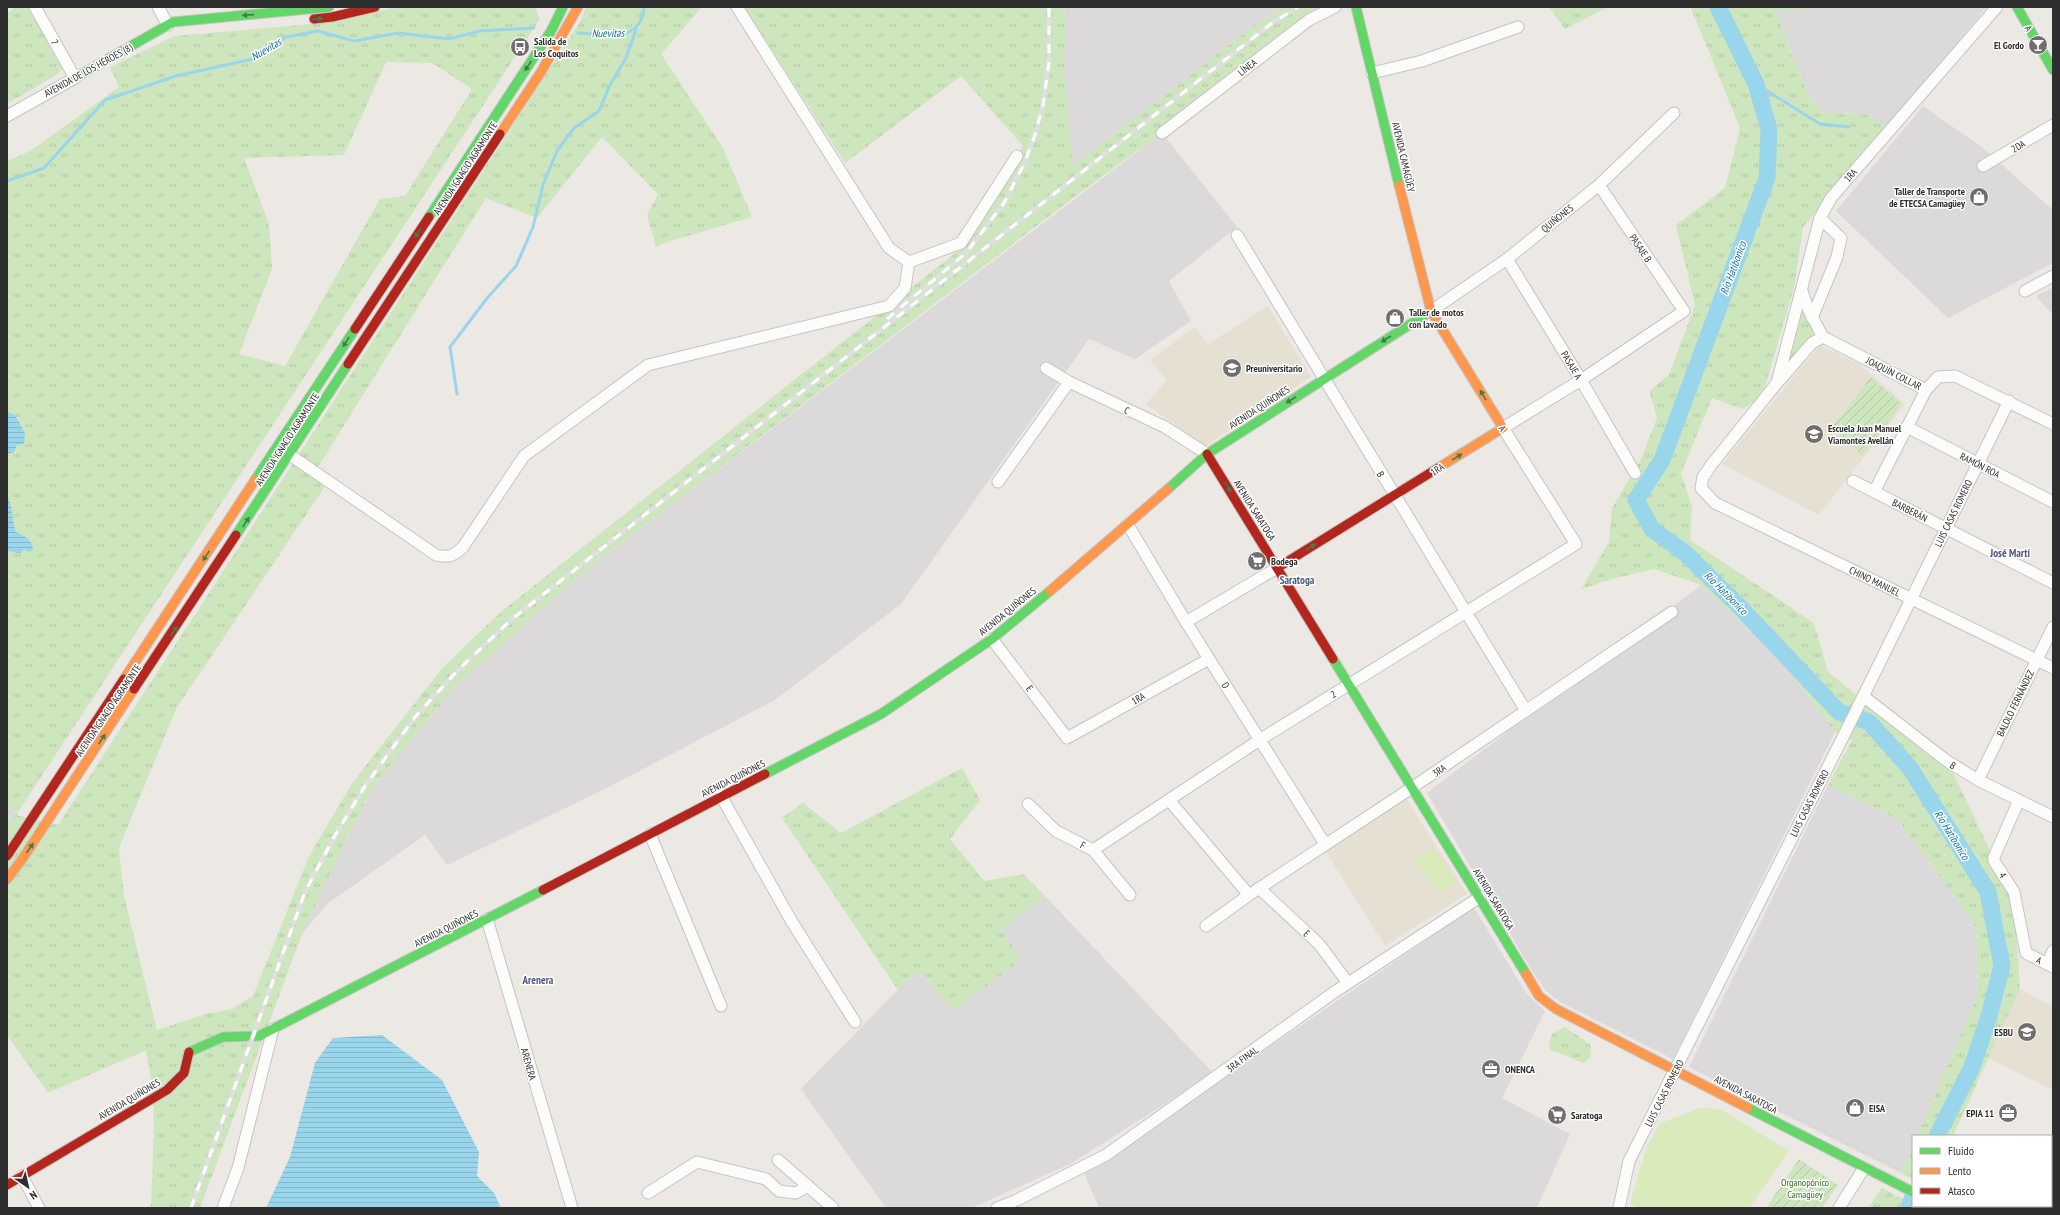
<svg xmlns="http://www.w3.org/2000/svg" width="2060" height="1215" font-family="'PT Sans Narrow',sans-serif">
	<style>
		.industrial { fill: #dcd9db }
		.education { fill: #e6e0d3 }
		.grass { fill: url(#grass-tufts); fill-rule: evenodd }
		.garden { fill: url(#garden-furrows) }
		.pitch { fill: #d9eabb }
		.water { fill: url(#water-rules) }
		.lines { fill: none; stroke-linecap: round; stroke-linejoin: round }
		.stream { stroke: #99d6ec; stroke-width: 3 }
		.river { stroke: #99d6ec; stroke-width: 17 }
		.street-casing { stroke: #c5c4c5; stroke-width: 13 }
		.fast-casing { stroke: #c5c4c5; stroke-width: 11 }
		.slow-casing { stroke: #c5c4c5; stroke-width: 11 }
		.jam-casing { stroke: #c5c4c5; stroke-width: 11 }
		.street { stroke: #fcfcfb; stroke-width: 11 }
		.fast { stroke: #63d668; stroke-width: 9 }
		.slow { stroke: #ff974d; stroke-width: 9 }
		.jam { stroke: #b3261e; stroke-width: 9 }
		.rail-casing { stroke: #dfdfe1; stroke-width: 4.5 }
		.rail { stroke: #fff; stroke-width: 3; stroke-dasharray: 9; stroke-linecap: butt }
		.oneway { fill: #467a48 }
		.labels { text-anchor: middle; stroke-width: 3; stroke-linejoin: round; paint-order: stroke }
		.street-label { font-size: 10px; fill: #2e2e2e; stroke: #fff }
		.poi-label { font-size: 10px; font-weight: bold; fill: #2e2e2e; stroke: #fff; text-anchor: start }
		.park-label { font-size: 10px; fill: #2c6e1b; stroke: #fff }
		.water-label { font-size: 11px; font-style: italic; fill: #0d6fa3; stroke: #fff }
		.neighbourhood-label { font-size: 11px; font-weight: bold; fill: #4d5680; stroke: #fff }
	</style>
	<defs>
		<pattern id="grass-tufts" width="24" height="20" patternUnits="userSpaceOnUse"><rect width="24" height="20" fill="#cee6be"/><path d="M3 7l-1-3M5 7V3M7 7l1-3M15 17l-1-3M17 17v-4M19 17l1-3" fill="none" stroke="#b1c6a4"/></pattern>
		<pattern id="garden-furrows" width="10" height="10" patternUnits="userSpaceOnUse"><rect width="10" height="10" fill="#cee6be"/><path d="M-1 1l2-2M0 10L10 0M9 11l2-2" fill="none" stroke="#b1c6a4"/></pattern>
		<pattern id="water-rules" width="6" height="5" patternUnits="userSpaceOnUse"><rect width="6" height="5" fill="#99d6ec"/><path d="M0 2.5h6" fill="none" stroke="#84b8cb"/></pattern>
	</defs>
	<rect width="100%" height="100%" fill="#ece8e4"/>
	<g class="industrial">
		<path d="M1064,7H1285L1248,30L1072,167L1064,68L1066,20Z"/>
		<path d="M1824,7H1987L1887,127L1865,114L1823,113L1806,89L1776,12Z"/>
		<path d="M1923,106L1983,148L2053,210V263L1948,318L1836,211Z"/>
		<path d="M1162,133L1237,227L1169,281L1191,321L1135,359L1089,339L901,604L775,700L605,789L447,865L425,835L327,904L302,934L311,911L373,787L455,687L587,569Z"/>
		<path d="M2053,287V315L2036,296Z"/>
		<path d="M1701,585L1776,654L1835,732L1673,1059L1560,1002L1546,991L1532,971L1427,793Z"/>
		<path d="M1828,785L1899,820L1976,927L1977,996L1917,1136H1913V1146L1901,1173L1689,1067Z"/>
		<path d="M7,806L15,814L7,822Z"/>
		<path d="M1045,896L1213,1073L1072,1163L972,1208H886L801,1089L917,970L954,1011L1021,959L1002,930Z"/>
		<path d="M1474,908L1526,993L1545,1011L1502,1098L1570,1134L1537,1208H1099L1084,1173Z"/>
	</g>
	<g class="education">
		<path d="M1268,306L1311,377L1205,446L1146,404L1167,380L1150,360L1195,327L1208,344Z"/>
		<path d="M1820,345L1859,364L1905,404L1819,515L1722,464Z"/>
		<path d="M1405,797L1467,894L1385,946L1326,852Z"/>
		<path d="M2020,989L2053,1007V1090L1988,1058Z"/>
	</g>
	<g class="grass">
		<path d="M16,7H29L62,69L58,74L7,104V13Z"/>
		<path d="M398,7H535L540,19L16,815L58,825L580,22L586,7H702L661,54L723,148L752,217L670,241L656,247L647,215L658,194L602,137L537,218L486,198L313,475L326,485L176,709L119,848L124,896L157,1030L206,1014L232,1009L253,996L309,856L353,782L443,667L502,611L959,250L1023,146L961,76L845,163L744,7H1064L1066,20L1064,68L1073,166L1248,30L1285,7H1335L1081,192L587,569L455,687L373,787L345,842L302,934L200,1208H151L154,1125L153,1090L146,1050L48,1093L7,1035V822L15,814L7,806V161L30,151L119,87L110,67L175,36L323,23ZM386,62L432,63L472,89L405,196L380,199L285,366L239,354L272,269L269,224L244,158L344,155Z"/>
		<path d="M1549,7H1608L1565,29Z"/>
		<path d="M1689,7H1824L1776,12L1806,89L1823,113L1865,114L1887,127L1803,227L1794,288L1762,397L1743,409L1712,398L1681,473L1692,506L1690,540L1814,623L1828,672L1953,773L2014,900L2020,989L1953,1136H1917L1977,996L1976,927L1899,820L1828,785L1852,740L1835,732L1776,654L1701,585L1654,569L1616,578L1581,589L1609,542L1612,508L1641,459L1657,418L1649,391L1669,375L1695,305L1676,225L1725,188L1740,128L1691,8Z"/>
		<path d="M1802,306L1814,334L1787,365Z"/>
		<path d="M962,768L980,800L950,839L984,881L1023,874L1045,896L1002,930L1022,959L954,1011L917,970L898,990L782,818L803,803L841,833Z"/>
		<path d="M1565,1027L1591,1045L1590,1058L1584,1063L1551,1050L1548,1045L1552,1034Z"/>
		<path d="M1913,1146V1180L1901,1173Z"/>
		<path d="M1882,1188L1913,1204V1206L1921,1208H1868Z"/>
	</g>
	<g class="garden">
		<path d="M1871,377L1902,404L1862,455L1832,427Z"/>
		<path d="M1799,1159L1838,1185L1822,1208H1766Z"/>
	</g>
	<g class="pitch">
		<path d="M1432,848L1458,882L1441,894L1415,861Z"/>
		<path d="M1700,1108L1720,1109L1789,1151L1749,1208H1637L1630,1203L1647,1146L1661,1123Z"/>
	</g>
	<g class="water">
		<path d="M7,412L15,415L25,433L24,444L17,445L14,452L7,454Z"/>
		<path d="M7,496C14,508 11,520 16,532C26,537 32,539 33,550L29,552L25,549L20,553L7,551Z"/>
		<path d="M382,1035L442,1080L479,1152L477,1176L494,1193L501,1208H266L290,1157L315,1063L333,1038Z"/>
	</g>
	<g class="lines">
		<g class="stream">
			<path d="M578,33C606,34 641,44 644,7"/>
			<path d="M1756,84L1820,124L1849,127"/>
			<path d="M7,181L44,168L105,100L176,76L253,59L286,37L318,31L354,41L398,33L449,39L480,31L534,28"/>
			<path d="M457,394L450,347L488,297L516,266L533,227L543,185L557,151L574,128L599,111L609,87L626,58L636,30"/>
		</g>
		<g class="river">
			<path d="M1718,7L1756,84L1769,129L1767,178L1662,460L1636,500L1652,529L1685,553L1738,605L1839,712L1869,722L1910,768L1988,892L2002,966L1989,1016L1972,1067L1937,1136"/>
			<path d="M1909,1208L1913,1196"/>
		</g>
		<g class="street-casing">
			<g id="street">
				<path d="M158,7L168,25"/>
				<path d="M1997,7L1831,198L1820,218L1777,383L1712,464L1703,477L1701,488L1715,503L2053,668"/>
				<path d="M1372,73L1422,61L1518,27"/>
				<path d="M7,116L75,78L35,7"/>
				<path d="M1162,133L1309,20L1335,7"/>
				<path d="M1983,166L2053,125"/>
				<path d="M1237,235L1526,711"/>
				<path d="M1507,259L1581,380L1635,473"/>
				<path d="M909,262L961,243L1017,156"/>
				<path d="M1802,291L1809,311L1823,337L1926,390L1938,377L1955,376L2053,424"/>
				<path d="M2025,291L2053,276"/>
				<path d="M1431,311L1507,259L1599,185L1674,113"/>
				<path d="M1812,318L1837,257L1841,238L1820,218"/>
				<path d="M1046,368L1069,382L1165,427L1207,454"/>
				<path d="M1780,380L1812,343L1823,337"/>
				<path d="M1907,427L2053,502"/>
				<path d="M290,455L436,555C448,558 454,556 463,547L524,456L648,365L889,306L905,288L909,262L889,248L737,7"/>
				<path d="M1853,481L2053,583"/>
				<path d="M998,482L1069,382"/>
				<path d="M1874,492L1926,390"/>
				<path d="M1128,525L1186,622L1325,844"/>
				<path d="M1186,622L1277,568"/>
				<path d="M992,639L1067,738L1209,659"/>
				<path d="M1863,696L1947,761L1978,780L2053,817"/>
				<path d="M1978,780L2053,627"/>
				<path d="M721,796L792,922L855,1022"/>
				<path d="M1169,800L1249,895"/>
				<path d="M2019,800L1994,857V861L2014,892L2026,953L2053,967"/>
				<path d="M1028,804L1056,831L1093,850L1130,895"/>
				<path d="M650,834L721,1006"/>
				<path d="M1093,850L1261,739L1576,544L1503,428L1581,380L1684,311L1599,185"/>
				<path d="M1259,888L1319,944L1348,983"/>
				<path d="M487,919L572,1208"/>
				<path d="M1206,926L1249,895L1413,787L1672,612"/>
				<path d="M2047,964L2053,951"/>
				<path d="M778,1160L833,1208"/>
				<path d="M22,1176L39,1208"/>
				<path d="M648,1193L697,1162L766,1179L779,1191L796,1193L808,1186"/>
				<path d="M223,1208L238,1168L273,1029"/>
				<path d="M997,1208L1017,1200L1106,1155L1333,993L1480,897"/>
				<path d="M1619,1208L1629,1161L1845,733L2009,401"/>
				<path d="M1839,1208L1864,1168"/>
			</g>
		</g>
		<g class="fast-casing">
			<g id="fast">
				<path d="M1356,7L1399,185"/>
				<path d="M2017,7L2053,70"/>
				<path d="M75,78L173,22L329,7"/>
				<path d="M429,217L551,31L563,7"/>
				<path d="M255,480L355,329"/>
				<path d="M1168,489L1207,454L1431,311"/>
				<path d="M236,535L348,364"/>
				<path d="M1333,659L1526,974"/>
				<path d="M765,774L881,714L992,639L1050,591"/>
				<path d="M189,1052L223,1037L259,1036L543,890"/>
				<path d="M1748,1108L1913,1192"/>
				<path d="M1940,1206L1944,1208"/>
			</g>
		</g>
		<g class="slow-casing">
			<g id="slow">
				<path d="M500,134L541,72L578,7"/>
				<path d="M1399,185L1431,311L1503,428L1438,468"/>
				<path d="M1050,591L1168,489"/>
				<path d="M124,679L255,480"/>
				<path d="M7,879L21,861L134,689"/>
				<path d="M1526,974L1539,996L1556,1009L1748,1108"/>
			</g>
		</g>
		<g class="jam-casing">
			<g id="jam">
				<path d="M314,19L332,17L375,7"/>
				<path d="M355,329L429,217"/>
				<path d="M348,364L500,134"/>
				<path d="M1207,454L1333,659"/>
				<path d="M1277,568L1438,468"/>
				<path d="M134,689L236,535"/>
				<path d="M7,856L124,679"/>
				<path d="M543,890L765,774"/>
				<path d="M7,1185L167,1090L184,1073L189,1052"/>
			</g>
		</g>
		<use href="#street" class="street"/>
		<use href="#fast" class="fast"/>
		<use href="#slow" class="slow"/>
		<use href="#jam" class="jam"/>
		<g class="rail-casing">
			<g id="rail">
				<path d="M887,319L966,253L1004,203L1024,164L1035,135L1043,105L1049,62V7"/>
				<path d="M191,1208L305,892L334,837L365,786L415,717L459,669L512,619L1272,23L1298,7"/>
			</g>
		</g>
		<use href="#rail" class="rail"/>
	</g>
	<defs><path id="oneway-solid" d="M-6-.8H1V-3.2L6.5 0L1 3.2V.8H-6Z"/></defs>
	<g class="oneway">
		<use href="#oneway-solid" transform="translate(248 15) rotate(176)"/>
		<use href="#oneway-solid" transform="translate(317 19) rotate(-6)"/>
		<use href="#oneway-solid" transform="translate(528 66) rotate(123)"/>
		<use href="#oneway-solid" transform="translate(418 233) rotate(123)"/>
		<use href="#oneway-solid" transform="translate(1386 339) rotate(148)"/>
		<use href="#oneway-solid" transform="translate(346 342) rotate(123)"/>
		<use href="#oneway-solid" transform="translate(1483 395) rotate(-121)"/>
		<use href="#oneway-solid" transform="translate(1291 400) rotate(147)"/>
		<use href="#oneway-solid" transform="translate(1457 457) rotate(-32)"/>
		<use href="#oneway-solid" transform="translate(1228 487) rotate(58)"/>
		<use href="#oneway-solid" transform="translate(246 522) rotate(-56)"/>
		<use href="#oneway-solid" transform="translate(1311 547) rotate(-32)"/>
		<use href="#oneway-solid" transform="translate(206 556) rotate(123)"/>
		<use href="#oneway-solid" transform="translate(174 631) rotate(-56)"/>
		<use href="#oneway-solid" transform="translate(102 739) rotate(-56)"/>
		<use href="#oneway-solid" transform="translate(30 848) rotate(-56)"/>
	</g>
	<defs>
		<g id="bar-disc" transform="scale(1)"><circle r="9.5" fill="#706f6e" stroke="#fff"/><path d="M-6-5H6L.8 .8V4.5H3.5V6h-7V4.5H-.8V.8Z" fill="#fff"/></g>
		<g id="bus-disc" transform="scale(1)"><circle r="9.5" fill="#706f6e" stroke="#fff"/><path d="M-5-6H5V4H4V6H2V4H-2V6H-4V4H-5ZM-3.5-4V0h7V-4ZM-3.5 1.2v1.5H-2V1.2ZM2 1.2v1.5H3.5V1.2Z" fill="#fff"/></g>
		<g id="shop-disc" transform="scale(1)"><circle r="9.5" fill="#706f6e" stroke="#fff"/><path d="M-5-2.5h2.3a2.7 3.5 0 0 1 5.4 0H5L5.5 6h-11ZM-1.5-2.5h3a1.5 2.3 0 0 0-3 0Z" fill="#fff"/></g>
		<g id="school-disc" transform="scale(1)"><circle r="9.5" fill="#706f6e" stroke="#fff"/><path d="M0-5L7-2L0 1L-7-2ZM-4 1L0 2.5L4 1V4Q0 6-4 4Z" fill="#fff"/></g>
		<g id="supermarket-disc" transform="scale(1)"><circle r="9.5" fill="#706f6e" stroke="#fff"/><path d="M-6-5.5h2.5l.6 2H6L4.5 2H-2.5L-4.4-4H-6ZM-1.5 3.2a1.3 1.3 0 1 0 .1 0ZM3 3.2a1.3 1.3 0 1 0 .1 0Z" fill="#fff"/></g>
		<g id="office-disc" transform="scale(1)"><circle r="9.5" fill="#706f6e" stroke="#fff"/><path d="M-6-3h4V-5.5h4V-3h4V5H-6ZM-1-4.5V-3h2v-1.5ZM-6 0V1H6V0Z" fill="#fff"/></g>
	</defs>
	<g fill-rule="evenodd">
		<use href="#bar-disc" x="2038" y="45"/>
		<use href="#bus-disc" x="520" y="47"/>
		<use href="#shop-disc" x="1979" y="197"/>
		<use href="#shop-disc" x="1395" y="318"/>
		<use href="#school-disc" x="1232" y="368"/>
		<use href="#school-disc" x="1814" y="434"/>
		<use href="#supermarket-disc" x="1257" y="561"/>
		<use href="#school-disc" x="2027" y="1032"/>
		<use href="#office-disc" x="1491" y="1069"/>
		<use href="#shop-disc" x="1855" y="1108"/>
		<use href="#office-disc" x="2008" y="1113"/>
		<use href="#supermarket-disc" x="1557" y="1115"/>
	</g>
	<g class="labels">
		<g class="street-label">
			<text transform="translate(2029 28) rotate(60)" y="4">A</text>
			<text transform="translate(55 42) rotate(61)" y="4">7</text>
			<text transform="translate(1247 67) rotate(-38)" y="4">LÍNEA</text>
			<text transform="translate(88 70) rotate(-29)" y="4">AVENIDA DE LOS HÉROES (8)</text>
			<text transform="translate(2018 146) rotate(-30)" y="4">2DA</text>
			<text transform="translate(1404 157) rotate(77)" y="4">AVENIDA CAMAGÜEY</text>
			<text transform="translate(465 168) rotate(-57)" y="4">AVENIDA IGNACIO AGRAMONTE</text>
			<text transform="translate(1850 175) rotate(-50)" y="4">1RA</text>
			<text transform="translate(1557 218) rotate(-39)" y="4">QUIÑONES</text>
			<text transform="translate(1641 248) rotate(56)" y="4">PASAJE B</text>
			<text transform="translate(1572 365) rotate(59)" y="4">PASAJE A</text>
			<text transform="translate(1894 373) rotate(27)" y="4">JOAQUÍN COLLAR</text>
			<text transform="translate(1259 407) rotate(-33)" y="4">AVENIDA QUIÑONES</text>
			<text transform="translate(1127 410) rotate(25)" y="4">C</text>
			<text transform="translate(1503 428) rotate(57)" y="4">A</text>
			<text transform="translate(287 439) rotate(-57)" y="4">AVENIDA IGNACIO AGRAMONTE</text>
			<text transform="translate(1980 465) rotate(27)" y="4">RAMÓN ROA</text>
			<text transform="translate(1437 469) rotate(-32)" y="4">1RA</text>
			<text transform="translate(1381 474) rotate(59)" y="4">B</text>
			<text transform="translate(1255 510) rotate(58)" y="4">AVENIDA SARATOGA</text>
			<text transform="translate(1910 510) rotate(27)" y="4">BARBERÁN</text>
			<text transform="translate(1953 513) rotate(-64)" y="4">LUIS CASAS ROMERO</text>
			<text transform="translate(1875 581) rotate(26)" y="4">CHINO MANUEL</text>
			<text transform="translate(1007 611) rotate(-39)" y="4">AVENIDA QUIÑONES</text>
			<text transform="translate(1226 685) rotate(57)" y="4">D</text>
			<text transform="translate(1030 688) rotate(53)" y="4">E</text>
			<text transform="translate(1333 694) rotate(-32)" y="4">2</text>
			<text transform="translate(1138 698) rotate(-30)" y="4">1RA</text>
			<text transform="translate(2015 703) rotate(-64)" y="4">BALOLO FERNÁNDEZ</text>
			<text transform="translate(108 710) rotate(-56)" y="4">AVENIDA IGNACIO AGRAMONTE</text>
			<text transform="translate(1953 765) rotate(31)" y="4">B</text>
			<text transform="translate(1439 770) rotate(-34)" y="4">3RA</text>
			<text transform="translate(733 778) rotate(-27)" y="4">AVENIDA QUIÑONES</text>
			<text transform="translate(1809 803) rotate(-63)" y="4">LUIS CASAS ROMERO</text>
			<text transform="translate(1083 845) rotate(28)" y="4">F</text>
			<text transform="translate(2003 875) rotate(57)" y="4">4</text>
			<text transform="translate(1494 899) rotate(59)" y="4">AVENIDA SARATOGA</text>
			<text transform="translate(446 928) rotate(-27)" y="4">AVENIDA QUIÑONES</text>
			<text transform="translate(1307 933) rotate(44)" y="4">E</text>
			<text transform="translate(2039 960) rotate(26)" y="4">A</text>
			<text transform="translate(1242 1059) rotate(-36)" y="4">3RA FINAL</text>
			<text transform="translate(529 1064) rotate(74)" y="4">ARENERA</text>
			<text transform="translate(1664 1093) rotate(-63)" y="4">LUIS CASAS ROMERO</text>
			<text transform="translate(1746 1094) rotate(28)" y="4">AVENIDA SARATOGA</text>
			<text transform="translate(129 1099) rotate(-31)" y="4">AVENIDA QUIÑONES</text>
		</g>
		<g class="poi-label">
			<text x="534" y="45">Salida de<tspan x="534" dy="12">Los Coquitos</tspan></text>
			<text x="2024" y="49" text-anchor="end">El Gordo</text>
			<text x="1965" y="195" text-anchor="end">Taller de Transporte<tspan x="1965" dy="12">de ETECSA Camagüey</tspan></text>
			<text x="1409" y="316">Taller de motos<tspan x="1409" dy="12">con lavado</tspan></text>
			<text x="1246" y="372">Preuniversitario</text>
			<text x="1828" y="432">Escuela Juan Manuel<tspan x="1828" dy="12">Viamontes Avellán</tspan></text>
			<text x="1271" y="565">Bodega</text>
			<text x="2013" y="1036" text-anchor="end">ESBU</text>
			<text x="1505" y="1073">ONENCA</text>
			<text x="1869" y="1112">EISA</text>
			<text x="1994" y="1117" text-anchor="end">EPIA 11</text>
			<text x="1571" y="1119">Saratoga</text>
		</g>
		<g class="park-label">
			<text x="1805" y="1186">Organopónico<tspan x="1805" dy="12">Camagüey</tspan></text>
		</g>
		<g class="water-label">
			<text transform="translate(608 33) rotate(-1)" y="4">Nuevitas</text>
			<text transform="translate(266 49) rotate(-31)" y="4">Nuevitas</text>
			<text transform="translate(1733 268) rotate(-70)" y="4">Río Hatibonico</text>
			<text transform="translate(1726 593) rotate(45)" y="4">Río Hatibonico</text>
			<text transform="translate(1952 835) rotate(58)" y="4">Río Hatibonico</text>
		</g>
		<g class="neighbourhood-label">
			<text x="2010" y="557">José Martí</text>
			<text x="1297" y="584">Saratoga</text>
			<text x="538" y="984">Arenera</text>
		</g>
	</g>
	<rect width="2060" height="1215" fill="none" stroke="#2e2e2e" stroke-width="16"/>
	<rect x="1912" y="1135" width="140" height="72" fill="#ffffff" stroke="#ababab"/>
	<rect x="1920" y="1148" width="20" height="6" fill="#63d668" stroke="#ababab"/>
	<text x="1948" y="1155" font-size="12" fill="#2e2e2e">Fluido</text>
	<rect x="1920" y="1168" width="20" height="6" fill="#ff974d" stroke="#ababab"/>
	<text x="1948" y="1175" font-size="12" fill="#2e2e2e">Lento</text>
	<rect x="1920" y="1188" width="20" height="6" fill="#b3261e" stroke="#ababab"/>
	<text x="1948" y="1195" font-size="12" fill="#2e2e2e">Atasco</text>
	<g transform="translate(28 1187) rotate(146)" stroke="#ffffff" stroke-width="3" paint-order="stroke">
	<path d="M0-3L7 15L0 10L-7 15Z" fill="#2e2e2e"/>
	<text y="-6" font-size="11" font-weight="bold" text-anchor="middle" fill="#2e2e2e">N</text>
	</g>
</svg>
